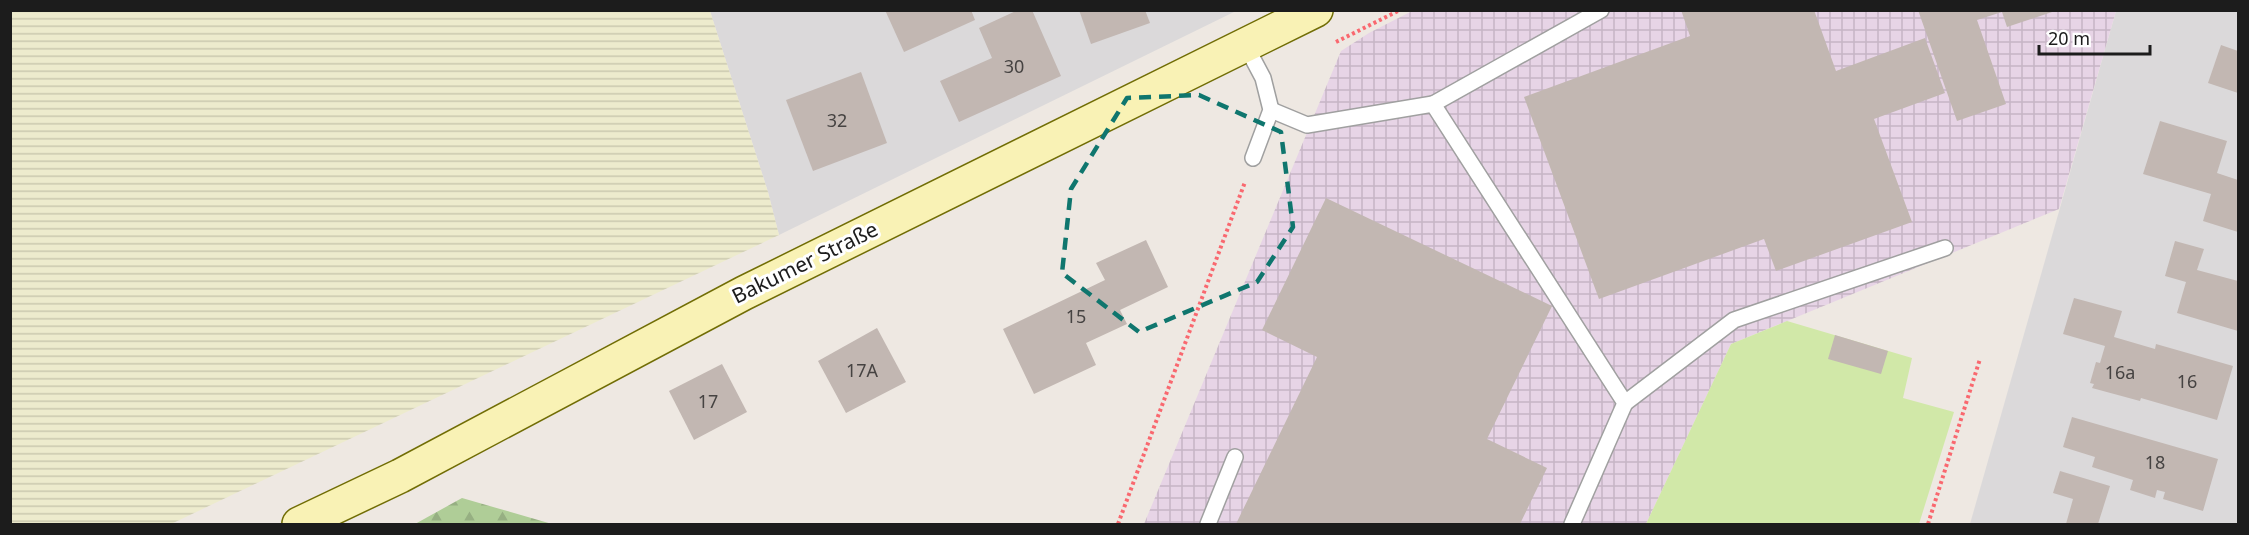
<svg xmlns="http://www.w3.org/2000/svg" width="2249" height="535" font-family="'Noto Sans',sans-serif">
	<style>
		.residential { fill: #dbd9da }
		.industrial { fill: url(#industrial-grid) }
		.farmland { fill: url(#farmland-rules) }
		.grass { fill: #d1e8a8 }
		.forest { fill: url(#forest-firs) }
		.building { fill: #c2b7b2 }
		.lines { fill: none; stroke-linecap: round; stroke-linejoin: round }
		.lane-casing { stroke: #a0a0a0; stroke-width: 18 }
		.secondary-casing { stroke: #716d05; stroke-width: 36 }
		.path { stroke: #f9686f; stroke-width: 4; stroke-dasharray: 3 3; stroke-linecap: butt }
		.lane { stroke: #fff; stroke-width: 15 }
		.secondary { stroke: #f9f2b5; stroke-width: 33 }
		.marked { fill: none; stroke: #0f766e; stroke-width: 4.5; stroke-dasharray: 12 8; stroke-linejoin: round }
		.labels { text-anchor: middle; stroke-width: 6; stroke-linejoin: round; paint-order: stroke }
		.number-label { font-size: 18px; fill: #464342 }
		.street-label { font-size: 21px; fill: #1c1c1c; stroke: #fff }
	</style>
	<defs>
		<pattern id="industrial-grid" width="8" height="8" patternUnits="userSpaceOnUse" patternTransform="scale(1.5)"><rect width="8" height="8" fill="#e7d4e6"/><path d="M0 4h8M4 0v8" fill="none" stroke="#c6b5c5"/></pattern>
		<pattern id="farmland-rules" width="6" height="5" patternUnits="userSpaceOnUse" patternTransform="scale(1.5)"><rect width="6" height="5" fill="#edebcd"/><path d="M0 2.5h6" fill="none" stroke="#cbc9af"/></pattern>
		<pattern id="forest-firs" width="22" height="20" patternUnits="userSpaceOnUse" patternTransform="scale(1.5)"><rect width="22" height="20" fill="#afcd97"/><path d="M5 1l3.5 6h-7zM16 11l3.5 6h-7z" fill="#96af82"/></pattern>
	</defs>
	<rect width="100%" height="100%" fill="#eee8e2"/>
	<g class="residential">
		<path d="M710,11H1236L779,235L768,192Z"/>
		<path d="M2116,11H2238V524H1970Z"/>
	</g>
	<path class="industrial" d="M1414,10L2116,11L2059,209L1731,344L1646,524H1144L1341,51L1369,33Z"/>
	<path class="farmland" d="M10,11H710L768,192L779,235L171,524H11Z"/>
	<path class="grass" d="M1787,321L1912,358L1903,398L1954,412L1919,524H1646L1731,344Z"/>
	<path class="forest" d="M462,498L552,524H415Z"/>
	<g class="building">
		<path d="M885,10H971L975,20L904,52Z"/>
		<path d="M1018,10H1032L1061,76L959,122L940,81L992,58L979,28Z"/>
		<path d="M1079,10H1145L1150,23L1091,44Z"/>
		<path d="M1681,10H1814L1836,71L1925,38L1945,93L1874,119L1912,222L1776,271L1764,239L1599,299L1524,97L1690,36Z"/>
		<path d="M1918,10H2055V11L2007,27L2002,12L1977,20L2006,104L1957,121Z"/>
		<path d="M2221,45L2238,51V93L2208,83Z"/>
		<path d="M861,72L887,143L813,171L786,100Z"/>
		<path d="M2160,121L2227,141L2217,173L2238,180V232L2203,221L2211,194L2143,174Z"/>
		<path d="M1326,198L1552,306L1487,439L1547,468L1520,524H1236L1317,357L1262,330Z"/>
		<path d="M1146,240L1168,287L1120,310L1127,324L1086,343L1096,365L1034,394L1003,329L1105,280L1096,263Z"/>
		<path d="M2175,241L2204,249L2197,270L2238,281V331L2177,313L2186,282L2165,276Z"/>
		<path d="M2074,298L2122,311L2114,337L2155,349L2156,344L2233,366L2217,420L2141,398L2140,401L2092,388L2094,384L2090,383L2096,362L2100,363L2105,346L2063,334Z"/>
		<path d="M877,328L906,382L846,413L818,361Z"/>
		<path d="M1835,335L1888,351L1881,374L1828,359Z"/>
		<path d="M722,364L747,412L694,440L669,391Z"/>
		<path d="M2072,417L2218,459L2203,511L2163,499L2165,492L2157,490L2155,498L2130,490L2133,480L2092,467L2095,457L2063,447Z"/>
		<path d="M2060,471L2110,486L2098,524H2066L2073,499L2053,493Z"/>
	</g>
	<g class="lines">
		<g class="lane-casing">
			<g id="lane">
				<path d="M1246,46L1263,78L1271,110L1253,158"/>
				<path d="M1271,110L1307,125L1433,104"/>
				<path d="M1625,403L1734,320L1945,248"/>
				<path d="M1208,524L1235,457"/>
				<path d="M1572,524L1625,403L1433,104L1601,10"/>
			</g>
		</g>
		<g class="secondary-casing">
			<path id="secondary" d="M299,524L400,476L744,293L1316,10"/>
		</g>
		<g class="path">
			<path d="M1336,42L1400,10"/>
			<path d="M1118,524L1245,182"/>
			<path d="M1928,524L1980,359"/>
		</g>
		<use href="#lane" class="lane"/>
		<use href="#secondary" class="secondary"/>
	</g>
	<path class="marked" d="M1199,95L1281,132L1293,227L1257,282L1139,332L1062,273L1071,189L1127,98Z"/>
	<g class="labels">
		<g class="number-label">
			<text x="1014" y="73">30</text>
			<text x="837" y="127">32</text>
			<text x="1076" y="323">15</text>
			<text x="862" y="377">17A</text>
			<text x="2120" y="379">16a</text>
			<text x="2187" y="388">16</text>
			<text x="708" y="408">17</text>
			<text x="2155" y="469">18</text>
		</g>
		<g class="street-label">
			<text transform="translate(805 263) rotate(-26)" y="7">Bakumer Straße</text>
		</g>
	</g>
	<rect width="2249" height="535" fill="none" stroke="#1c1c1c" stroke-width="24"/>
	<path d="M2039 45v9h111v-9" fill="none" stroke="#1c1c1c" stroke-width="3"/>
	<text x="2048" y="45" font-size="18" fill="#1c1c1c" stroke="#ffffff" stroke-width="4.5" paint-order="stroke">20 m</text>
</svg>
